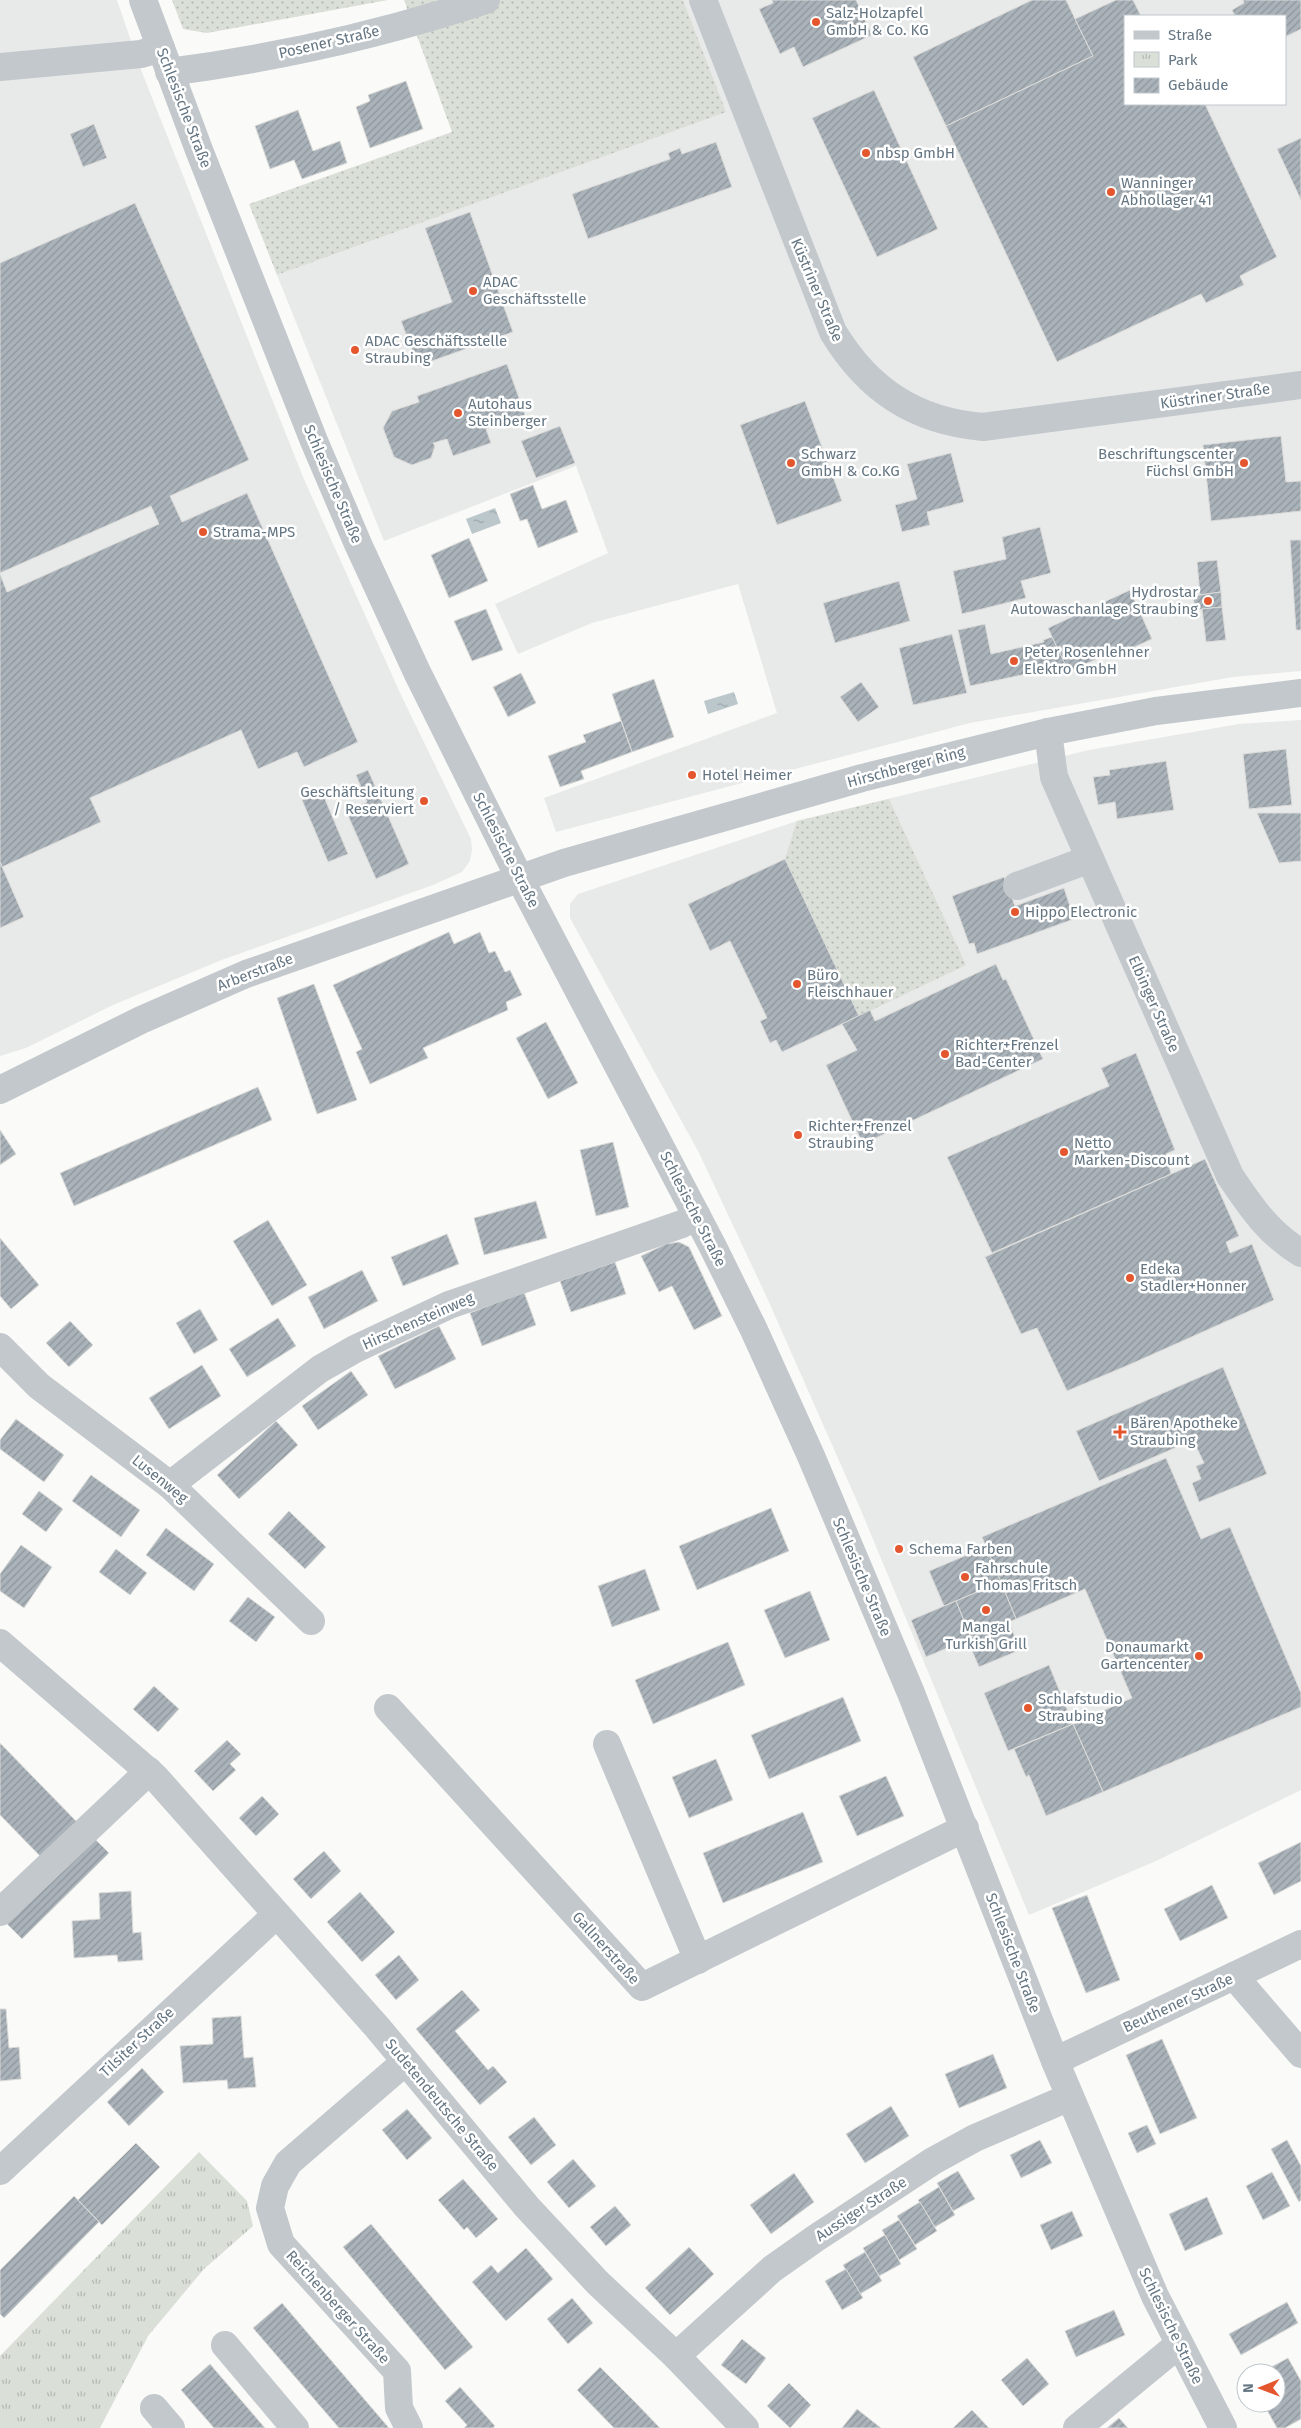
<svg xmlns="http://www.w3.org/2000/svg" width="1301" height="2428" font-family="'Fira Sans',sans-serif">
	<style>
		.built { fill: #e8e9e9; fill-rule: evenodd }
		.grass { fill: url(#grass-dots) }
		.park { fill: url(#park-tufts) }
		.water { fill: url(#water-ripples) }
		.building { fill: url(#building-hatch); stroke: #dcdcda }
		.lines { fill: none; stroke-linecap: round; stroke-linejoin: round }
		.minor { stroke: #c3c8cc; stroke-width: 28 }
		.poi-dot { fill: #e4572e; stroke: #fff; stroke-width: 2 }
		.labels { text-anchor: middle; stroke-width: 5; stroke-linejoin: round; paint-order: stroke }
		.poi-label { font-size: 15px; fill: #657683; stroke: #fff; text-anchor: start }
		.street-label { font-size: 15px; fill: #657683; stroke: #fff }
	</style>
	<defs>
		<pattern id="grass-dots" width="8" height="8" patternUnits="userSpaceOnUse" patternTransform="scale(1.25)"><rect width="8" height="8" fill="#dadfd7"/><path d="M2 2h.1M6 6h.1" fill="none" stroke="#b4b9b4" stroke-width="1.8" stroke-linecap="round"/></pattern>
		<pattern id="park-tufts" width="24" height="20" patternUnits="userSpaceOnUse" patternTransform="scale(1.25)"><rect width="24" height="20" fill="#dadfd7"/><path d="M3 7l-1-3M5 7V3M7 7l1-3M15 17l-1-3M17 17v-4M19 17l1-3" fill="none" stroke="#b4b9b4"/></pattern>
		<pattern id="water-ripples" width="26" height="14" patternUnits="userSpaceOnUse" patternTransform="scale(1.25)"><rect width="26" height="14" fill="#bbc7cb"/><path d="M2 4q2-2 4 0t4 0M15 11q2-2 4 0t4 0" fill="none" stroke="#9ca6aa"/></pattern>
		<pattern id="building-hatch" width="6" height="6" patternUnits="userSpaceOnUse" patternTransform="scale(1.25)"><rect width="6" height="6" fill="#aab3b9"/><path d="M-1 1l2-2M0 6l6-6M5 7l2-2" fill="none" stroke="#8e969c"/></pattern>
	</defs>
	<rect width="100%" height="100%" fill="#fafaf8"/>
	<g class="built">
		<path d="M0,0H117L141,70L303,477L401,695L471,839L472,850L470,861L462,872L433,885L219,961L113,1005L26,1048L0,1056Z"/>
		<path d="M683,0H1301V671L1233,677L970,723L556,832L544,798L777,713L738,584L592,623L518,654L495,604L608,553L576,466L384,541L277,275L725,112ZM1125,16H1285V104H1125Z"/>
		<path d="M1301,720V1790L1156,1861L1029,1915L860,1508L768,1300L699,1153L570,918V904L578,894L797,821L1089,750L1239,724Z"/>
	</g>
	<g class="grass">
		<path d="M172,0H388L207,33L183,29Z"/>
		<path d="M404,0H683L726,112L277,275L249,204L452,132Z"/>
		<path d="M889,799L966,965L859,1016L785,859L797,821Z"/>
	</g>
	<path class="park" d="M199,2152L247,2201L253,2226L204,2269L148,2336L100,2428H0V2356Z"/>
	<g class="water">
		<path d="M495,508L501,523L472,534L466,519Z"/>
		<path d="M734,692L738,704L708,714L704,701Z"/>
	</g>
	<g class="building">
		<path d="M772,0H856L872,35L803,67L794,47L780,54L759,9L773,3Z"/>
		<path d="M1032,0H1066L1093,56L946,126L913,57Z"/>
		<path d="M1116,0H1133L1141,16H1125V104H1205L1277,257L1240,276L1244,285L1206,303L1201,294L1057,362L946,126L1093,56L1075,19Z"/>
		<path d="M1243,0H1301V29L1285,37V16H1235L1232,10L1244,3Z"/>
		<path d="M406,81L423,129L370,148L356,107L370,101L368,95Z"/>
		<path d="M874,90L938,229L877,257L812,118Z"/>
		<path d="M298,110L313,151L340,141L347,163L302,179L294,160L270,169L255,126Z"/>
		<path d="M94,124L107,158L83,167L70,134Z"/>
		<path d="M1301,138V200L1277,149Z"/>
		<path d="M716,142L732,187L588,239L572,194L670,159L668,153L680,148L682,154Z"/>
		<path d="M135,203L249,460L170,496L182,522L247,493L358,742L304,767L297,752L258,769L241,730L90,798L101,822L2,867L0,862V574L7,592L159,524L151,506L0,573V263Z"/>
		<path d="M470,212L513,332L418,366L401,321L452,302L425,228Z"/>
		<path d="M507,364L525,415L486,429L491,443L453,456L447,439L433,443L435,446L431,458L412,465L394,457L383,428L392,411L419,402L417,396Z"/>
		<path d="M805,401L842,501L777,525L740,425Z"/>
		<path d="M560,426L575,463L536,478L521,441Z"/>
		<path d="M1281,436L1286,482L1301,481V511L1211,521L1203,445Z"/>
		<path d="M951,453L964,502L927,512L930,525L902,532L895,505L917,499L907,464Z"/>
		<path d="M533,485L542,509L566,500L578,532L538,548L527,519L520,521L510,494Z"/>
		<path d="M1040,527L1051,573L1021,581L1026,598L962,614L953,571L1006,559L1002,537Z"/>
		<path d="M469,538L488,581L449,598L431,555Z"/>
		<path d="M1290,540H1301V630H1296Z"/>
		<path d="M1217,560L1221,592L1200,595L1197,562Z"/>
		<path d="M899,581L910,621L835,643L823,603Z"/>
		<path d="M1130,590L1152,639L1112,657L1110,653L1068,672L1048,628Z"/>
		<path d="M1221,592L1222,607L1195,610L1193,596Z"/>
		<path d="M1222,607L1226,640L1206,642L1202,609Z"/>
		<path d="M486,609L503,650L472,661L454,621Z"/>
		<path d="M985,624L991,654L1044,642L1043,640L1052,637L1067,668L1055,670V668L970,686L958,630Z"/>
		<path d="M952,634L967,693L913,705L899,648Z"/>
		<path d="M521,673L536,703L508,717L493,687Z"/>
		<path d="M654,679L674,737L632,752L612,694Z"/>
		<path d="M861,682L879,707L858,722L840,697Z"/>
		<path d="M621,721L632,752L581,771L584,779L560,787L548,756L586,742L583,735Z"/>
		<path d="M1286,749L1292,805L1249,809L1243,754Z"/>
		<path d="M1166,761L1174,810L1117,819L1115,802L1098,805L1093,777L1110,775L1109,770Z"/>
		<path d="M368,770L409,864L376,879L346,811L367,802L356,775Z"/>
		<path d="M322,792L348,854L328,862L302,800Z"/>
		<path d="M1257,813H1301V861L1279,863Z"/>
		<path d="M785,859L859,1016L782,1052L776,1040L770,1043L760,1021L767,1018L730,941L710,951L688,904Z"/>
		<path d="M0,862L24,917L0,928Z"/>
		<path d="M1004,877L1015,906L1064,888L1074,919L977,954L974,943L969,944L952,896Z"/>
		<path d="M449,932L454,944L480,932L489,953L495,951L505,972L510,970L522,995L506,1002L508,1010L423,1048L428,1058L370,1084L356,1052L362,1049L333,985Z"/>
		<path d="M996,964L1003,980L1006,979L1043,1059L863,1144L826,1065L857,1050L842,1024L870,1010L875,1021Z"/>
		<path d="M314,984L357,1100L317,1114L277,998Z"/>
		<path d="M546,1022L578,1083L548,1099L516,1038Z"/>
		<path d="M1136,1053L1175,1150L1166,1154L1171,1174L992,1253L947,1157L1109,1086L1101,1068Z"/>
		<path d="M258,1087L272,1120L74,1206L60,1173Z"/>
		<path d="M0,1130L16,1154L0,1165Z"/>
		<path d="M613,1142L629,1207L596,1216L580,1150Z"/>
		<path d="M1205,1159L1239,1236L1226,1242L1230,1253L1252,1244L1274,1300L1131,1364L1067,1391L1037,1328L1021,1334L985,1257Z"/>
		<path d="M536,1201L547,1238L484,1255L474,1218Z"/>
		<path d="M268,1220L307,1285L272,1306L233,1241Z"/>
		<path d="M447,1234L459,1264L403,1286L391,1257Z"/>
		<path d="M0,1238L39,1285L11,1309L0,1296Z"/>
		<path d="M679,1242L689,1247L722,1316L694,1330L672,1286L659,1292L641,1256L666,1244Z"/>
		<path d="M615,1262L626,1294L571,1312L560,1281Z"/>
		<path d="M362,1270L378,1301L324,1329L308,1297Z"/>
		<path d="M524,1292L536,1325L482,1346L470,1313Z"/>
		<path d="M200,1309L218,1340L194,1354L176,1323Z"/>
		<path d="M278,1318L296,1346L247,1377L229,1349Z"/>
		<path d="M70,1321L93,1345L69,1367L46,1343Z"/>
		<path d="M439,1326L456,1359L395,1389L378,1356Z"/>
		<path d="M202,1365L221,1396L169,1429L149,1398Z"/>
		<path d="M1223,1367L1267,1474L1199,1502L1192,1483L1201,1479L1196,1466L1204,1463L1193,1440L1099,1481L1076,1431Z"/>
		<path d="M351,1371L368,1395L318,1430L302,1406Z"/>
		<path d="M16,1419L64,1455L44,1482L0,1449V1440Z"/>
		<path d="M276,1421L298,1445L239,1499L217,1475Z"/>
		<path d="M1166,1458L1201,1539L1230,1527L1301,1693V1707L1103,1792L1073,1724L1132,1698L1085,1589L1016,1619L982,1537Z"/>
		<path d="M91,1475L140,1510L121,1537L72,1501Z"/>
		<path d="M39,1491L63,1509L46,1532L22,1514Z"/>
		<path d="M771,1508L789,1551L697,1590L679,1546Z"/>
		<path d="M289,1511L326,1547L305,1569L268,1534Z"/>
		<path d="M166,1528L214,1564L194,1591L146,1555Z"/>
		<path d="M21,1545L52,1567L24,1608L0,1591V1574Z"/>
		<path d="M986,1547L1001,1582L944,1606L929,1571Z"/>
		<path d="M116,1549L147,1573L130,1595L99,1572Z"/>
		<path d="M645,1569L660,1610L612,1627L598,1586Z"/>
		<path d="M1001,1582L1016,1619L971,1638L956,1601Z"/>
		<path d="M810,1591L830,1640L785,1658L764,1610Z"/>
		<path d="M248,1597L275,1617L256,1642L229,1621Z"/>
		<path d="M956,1601L971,1638L926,1657L911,1620Z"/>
		<path d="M1009,1622L1020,1650L979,1667L967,1639Z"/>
		<path d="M728,1642L745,1685L653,1724L635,1680Z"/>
		<path d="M1049,1665L1073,1724L1008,1751L984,1693Z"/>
		<path d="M154,1686L179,1709L158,1732L133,1709Z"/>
		<path d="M843,1697L861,1741L769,1779L751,1735Z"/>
		<path d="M1073,1724L1103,1792L1046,1816L1029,1775L1026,1777L1014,1749Z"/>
		<path d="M227,1740L241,1754L230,1764L236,1770L213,1791L194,1771Z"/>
		<path d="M0,1743L77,1822L41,1857L0,1815Z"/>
		<path d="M716,1759L733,1800L689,1818L672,1777Z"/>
		<path d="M886,1776L904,1816L857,1836L839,1796Z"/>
		<path d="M262,1796L279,1814L256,1836L239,1818Z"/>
		<path d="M803,1812L823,1862L723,1903L703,1853Z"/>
		<path d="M95,1839L109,1853L22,1939L7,1924Z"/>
		<path d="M1301,1842V1881L1274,1895L1258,1863Z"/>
		<path d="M324,1851L341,1871L311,1899L293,1879Z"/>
		<path d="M1212,1885L1228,1918L1180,1941L1164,1909Z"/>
		<path d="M131,1891L133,1933L141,1932L143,1960L118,1962L117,1955L74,1958L72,1921L100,1919L99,1893Z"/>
		<path d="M360,1892L395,1932L362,1962L327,1922Z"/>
		<path d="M1087,1895L1120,1980L1086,1993L1052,1908Z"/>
		<path d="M399,1955L419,1980L396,2000L375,1975Z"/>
		<path d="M462,1990L480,2010L455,2031L488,2070L493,2066L507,2082L480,2105L416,2029Z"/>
		<path d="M0,2009H6L9,2048L19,2047L21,2079L0,2081Z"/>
		<path d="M241,2016L244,2058L253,2057L256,2087L228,2089L227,2080L183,2083L180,2046L213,2044L212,2018Z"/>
		<path d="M1162,2039L1197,2118L1160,2134L1126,2055Z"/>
		<path d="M993,2054L1007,2088L959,2108L945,2074Z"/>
		<path d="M142,2068L164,2092L129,2126L107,2102Z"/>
		<path d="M891,2106L909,2136L865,2163L846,2134Z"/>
		<path d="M407,2109L432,2138L407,2160L382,2130Z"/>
		<path d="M534,2117L556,2145L531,2165L508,2137Z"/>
		<path d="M1147,2125L1156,2144L1137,2153L1128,2133Z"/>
		<path d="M1040,2140L1052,2163L1021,2178L1010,2155Z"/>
		<path d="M1287,2140L1301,2166V2200L1299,2202L1271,2149Z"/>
		<path d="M136,2143L160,2167L102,2225L78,2200Z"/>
		<path d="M573,2159L596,2186L569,2208L547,2182Z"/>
		<path d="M958,2171L975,2199L953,2211L937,2183Z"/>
		<path d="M1272,2172L1290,2206L1263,2220L1246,2186Z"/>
		<path d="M794,2173L814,2202L771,2234L750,2205Z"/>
		<path d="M463,2179L498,2219L476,2238L467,2227L464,2230L438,2200Z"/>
		<path d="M939,2187L955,2215L935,2227L918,2200Z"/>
		<path d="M74,2196L99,2222L4,2318L0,2314V2270Z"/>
		<path d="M1207,2197L1223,2234L1185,2251L1169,2214Z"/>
		<path d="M920,2202L937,2231L915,2245L897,2216Z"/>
		<path d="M615,2206L631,2225L606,2246L590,2227Z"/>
		<path d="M1072,2211L1083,2236L1051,2250L1040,2225Z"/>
		<path d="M899,2220L917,2249L899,2260L882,2230Z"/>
		<path d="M371,2224L473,2347L445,2370L343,2247Z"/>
		<path d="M885,2235L901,2264L879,2276L863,2248Z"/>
		<path d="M689,2247L714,2274L670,2315L645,2288Z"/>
		<path d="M526,2248L553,2279L506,2321L472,2282L491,2265L498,2273Z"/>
		<path d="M865,2252L882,2281L860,2294L843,2265Z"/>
		<path d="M846,2269L863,2298L842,2310L825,2281Z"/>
		<path d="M572,2298L593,2323L568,2344L547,2319Z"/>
		<path d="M1287,2302L1298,2323L1241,2355L1229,2334Z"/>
		<path d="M282,2303L389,2428H339L253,2328Z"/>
		<path d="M1114,2310L1125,2335L1076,2357L1065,2331Z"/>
		<path d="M742,2339L766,2358L746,2384L721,2365Z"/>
		<path d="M1027,2358L1049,2384L1023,2406L1001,2380Z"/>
		<path d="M1288,2358L1301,2381V2419L1285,2428H1277L1263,2403H1276V2373H1260Z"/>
		<path d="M210,2364L265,2428H214L181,2390Z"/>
		<path d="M600,2367L634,2401L660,2428H614L577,2390Z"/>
		<path d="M789,2383L811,2405L790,2428L767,2406Z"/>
		<path d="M460,2387L495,2426L493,2428H464L467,2425L445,2401Z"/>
		<path d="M857,2409L881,2428H842Z"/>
		<path d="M972,2410L989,2428H953Z"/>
		<path d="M1119,2418L1128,2428H1107Z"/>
	</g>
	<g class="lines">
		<g class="minor">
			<path d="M143,0L199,150L314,441L358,544L417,672L519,877L712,1245L754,1330L811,1456L911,1693L1055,2061L1155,2296L1223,2428"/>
			<path d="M703,0L833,332C868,390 915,421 983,427L1301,385"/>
			<path d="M0,67L141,54L161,48"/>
			<path d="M169,72C277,58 383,34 486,0"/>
			<path d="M1048,732L1054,777L1230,1176C1251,1207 1268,1233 1301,1253"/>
			<path d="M1017,886L1090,859"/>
			<path d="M0,1090L141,1020L246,974L564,863L862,778L1048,732L1156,711L1301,693"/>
			<path d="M0,1347L39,1386L170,1485L311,1621"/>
			<path d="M170,1485L320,1369L355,1349L449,1305L682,1224L697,1216"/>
			<path d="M0,1643L155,1777L377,2027L527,2207L598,2283L676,2356L745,2428"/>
			<path d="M388,1708L642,1987L965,1828"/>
			<path d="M607,1744L698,1960"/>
			<path d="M0,1912L149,1771"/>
			<path d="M1234,1976L1301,2054"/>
			<path d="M1055,2061L1301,1944"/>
			<path d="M405,2062L288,2163L275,2186L270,2208L281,2244L397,2371L399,2408L409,2428"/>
			<path d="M0,2171L276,1915"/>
			<path d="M225,2345L295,2428"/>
			<path d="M676,2356L772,2269L816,2238L933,2161L975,2138L1070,2097"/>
			<path d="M154,2408L171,2428"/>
			<path d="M1077,2428L1178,2345"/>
		</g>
	</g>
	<g class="poi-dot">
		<circle cx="816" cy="22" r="5"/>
		<circle cx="866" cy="153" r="5"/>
		<circle cx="1111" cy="192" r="5"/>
		<circle cx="473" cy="291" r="5"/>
		<circle cx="355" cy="350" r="5"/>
		<circle cx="458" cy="413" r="5"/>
		<circle cx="791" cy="463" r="5"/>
		<circle cx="1244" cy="463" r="5"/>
		<circle cx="203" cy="532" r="5"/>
		<circle cx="1208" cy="601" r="5"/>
		<circle cx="1014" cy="661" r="5"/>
		<circle cx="692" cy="775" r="5"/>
		<circle cx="424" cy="801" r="5"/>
		<circle cx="1015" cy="912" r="5"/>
		<circle cx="797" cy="984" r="5"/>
		<circle cx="945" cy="1054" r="5"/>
		<circle cx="798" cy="1135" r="5"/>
		<circle cx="1064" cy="1152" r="5"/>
		<circle cx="1130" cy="1278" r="5"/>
		<path d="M1117.5 1424.5h5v5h5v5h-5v5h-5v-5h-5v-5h5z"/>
		<circle cx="899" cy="1549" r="5"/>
		<circle cx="965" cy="1577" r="5"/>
		<circle cx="986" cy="1610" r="5"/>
		<circle cx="1199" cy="1656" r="5"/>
		<circle cx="1028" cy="1708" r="5"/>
	</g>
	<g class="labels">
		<g class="poi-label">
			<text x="826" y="18">Salz-Holzapfel<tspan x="826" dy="17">GmbH &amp; Co. KG</tspan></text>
			<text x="876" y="158">nbsp GmbH</text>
			<text x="1121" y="188">Wanninger<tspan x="1121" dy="17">Abhollager 41</tspan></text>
			<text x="483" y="287">ADAC<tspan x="483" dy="17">Geschäftsstelle</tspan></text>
			<text x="365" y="346">ADAC Geschäftsstelle<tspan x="365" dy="17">Straubing</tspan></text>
			<text x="468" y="409">Autohaus<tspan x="468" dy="17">Steinberger</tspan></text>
			<text x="801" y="459">Schwarz<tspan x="801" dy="17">GmbH &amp; Co.KG</tspan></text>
			<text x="1234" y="459" text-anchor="end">Beschriftungscenter<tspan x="1234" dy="17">Füchsl GmbH</tspan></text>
			<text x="213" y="537">Strama-MPS</text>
			<text x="1198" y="597" text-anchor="end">Hydrostar<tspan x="1198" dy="17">Autowaschanlage Straubing</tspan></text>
			<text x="1024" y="657">Peter Rosenlehner<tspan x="1024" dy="17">Elektro GmbH</tspan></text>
			<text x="702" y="780">Hotel Heimer</text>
			<text x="414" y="797" text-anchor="end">Geschäftsleitung<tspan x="414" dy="17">/ Reserviert</tspan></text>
			<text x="1025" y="917">Hippo Electronic</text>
			<text x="807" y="980">Büro<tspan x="807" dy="17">Fleischhauer</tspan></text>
			<text x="955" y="1050">Richter+Frenzel<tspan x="955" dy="17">Bad-Center</tspan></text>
			<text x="808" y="1131">Richter+Frenzel<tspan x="808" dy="17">Straubing</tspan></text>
			<text x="1074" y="1148">Netto<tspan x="1074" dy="17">Marken-Discount</tspan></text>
			<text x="1140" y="1274">Edeka<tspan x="1140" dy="17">Stadler+Honner</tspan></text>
			<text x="1130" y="1428">Bären Apotheke<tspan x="1130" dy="17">Straubing</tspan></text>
			<text x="909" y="1554">Schema Farben</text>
			<text x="975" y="1573">Fahrschule<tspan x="975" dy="17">Thomas Fritsch</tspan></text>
			<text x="986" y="1632" text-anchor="middle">Mangal<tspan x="986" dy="17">Turkish Grill</tspan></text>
			<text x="1189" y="1652" text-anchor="end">Donaumarkt<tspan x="1189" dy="17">Gartencenter</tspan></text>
			<text x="1038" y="1704">Schlafstudio<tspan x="1038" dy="17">Straubing</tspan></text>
		</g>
		<g class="street-label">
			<text transform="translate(329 42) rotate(-13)" y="5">Posener Straße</text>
			<text transform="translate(184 108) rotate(69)" y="5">Schlesische Straße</text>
			<text transform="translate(817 290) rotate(67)" y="5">Küstriner Straße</text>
			<text transform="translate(1215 396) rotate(-8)" y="5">Küstriner Straße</text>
			<text transform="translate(333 484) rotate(67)" y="5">Schlesische Straße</text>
			<text transform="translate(906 767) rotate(-15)" y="5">Hirschberger Ring</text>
			<text transform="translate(506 850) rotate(63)" y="5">Schlesische Straße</text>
			<text transform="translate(255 972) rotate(-21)" y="5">Arberstraße</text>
			<text transform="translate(1154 1004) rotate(66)" y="5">Elbinger Straße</text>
			<text transform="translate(693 1209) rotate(63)" y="5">Schlesische Straße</text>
			<text transform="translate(418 1321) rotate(-24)" y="5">Hirschensteinweg</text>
			<text transform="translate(160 1479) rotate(39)" y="5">Lusenweg</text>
			<text transform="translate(862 1577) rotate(67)" y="5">Schlesische Straße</text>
			<text transform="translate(606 1948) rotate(48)" y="5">Gallnerstraße</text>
			<text transform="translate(1013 1953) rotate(69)" y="5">Schlesische Straße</text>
			<text transform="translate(1178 2003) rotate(-25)" y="5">Beuthener Straße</text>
			<text transform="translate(137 2042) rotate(-43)" y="5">Tilsiter Straße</text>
			<text transform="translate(442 2105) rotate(50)" y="5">Sudetendeutsche Straße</text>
			<text transform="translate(861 2209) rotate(-33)" y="5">Aussiger Straße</text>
			<text transform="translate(338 2307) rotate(48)" y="5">Reichenberger Straße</text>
			<text transform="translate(1171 2326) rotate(64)" y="5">Schlesische Straße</text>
		</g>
	</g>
	<rect x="1124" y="15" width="162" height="90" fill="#ffffff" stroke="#c1c8cd"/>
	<rect x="1134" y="31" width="25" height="8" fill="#c3c8cc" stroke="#c1c8cd"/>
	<text x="1168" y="40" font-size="15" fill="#657683">Straße</text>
	<rect x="1134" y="52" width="25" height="15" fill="url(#park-tufts)" stroke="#c1c8cd"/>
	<text x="1168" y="65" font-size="15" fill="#657683">Park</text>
	<rect x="1134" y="78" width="25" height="15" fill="url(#building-hatch)" stroke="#c1c8cd"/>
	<text x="1168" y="90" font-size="15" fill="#657683">Gebäude</text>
	<g transform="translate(1261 2388) rotate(269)"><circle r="24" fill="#ffffff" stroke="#c1c8cd"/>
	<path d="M0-4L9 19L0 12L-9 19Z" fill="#e4572e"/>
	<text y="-8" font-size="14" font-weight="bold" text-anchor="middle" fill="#657683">N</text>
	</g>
</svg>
